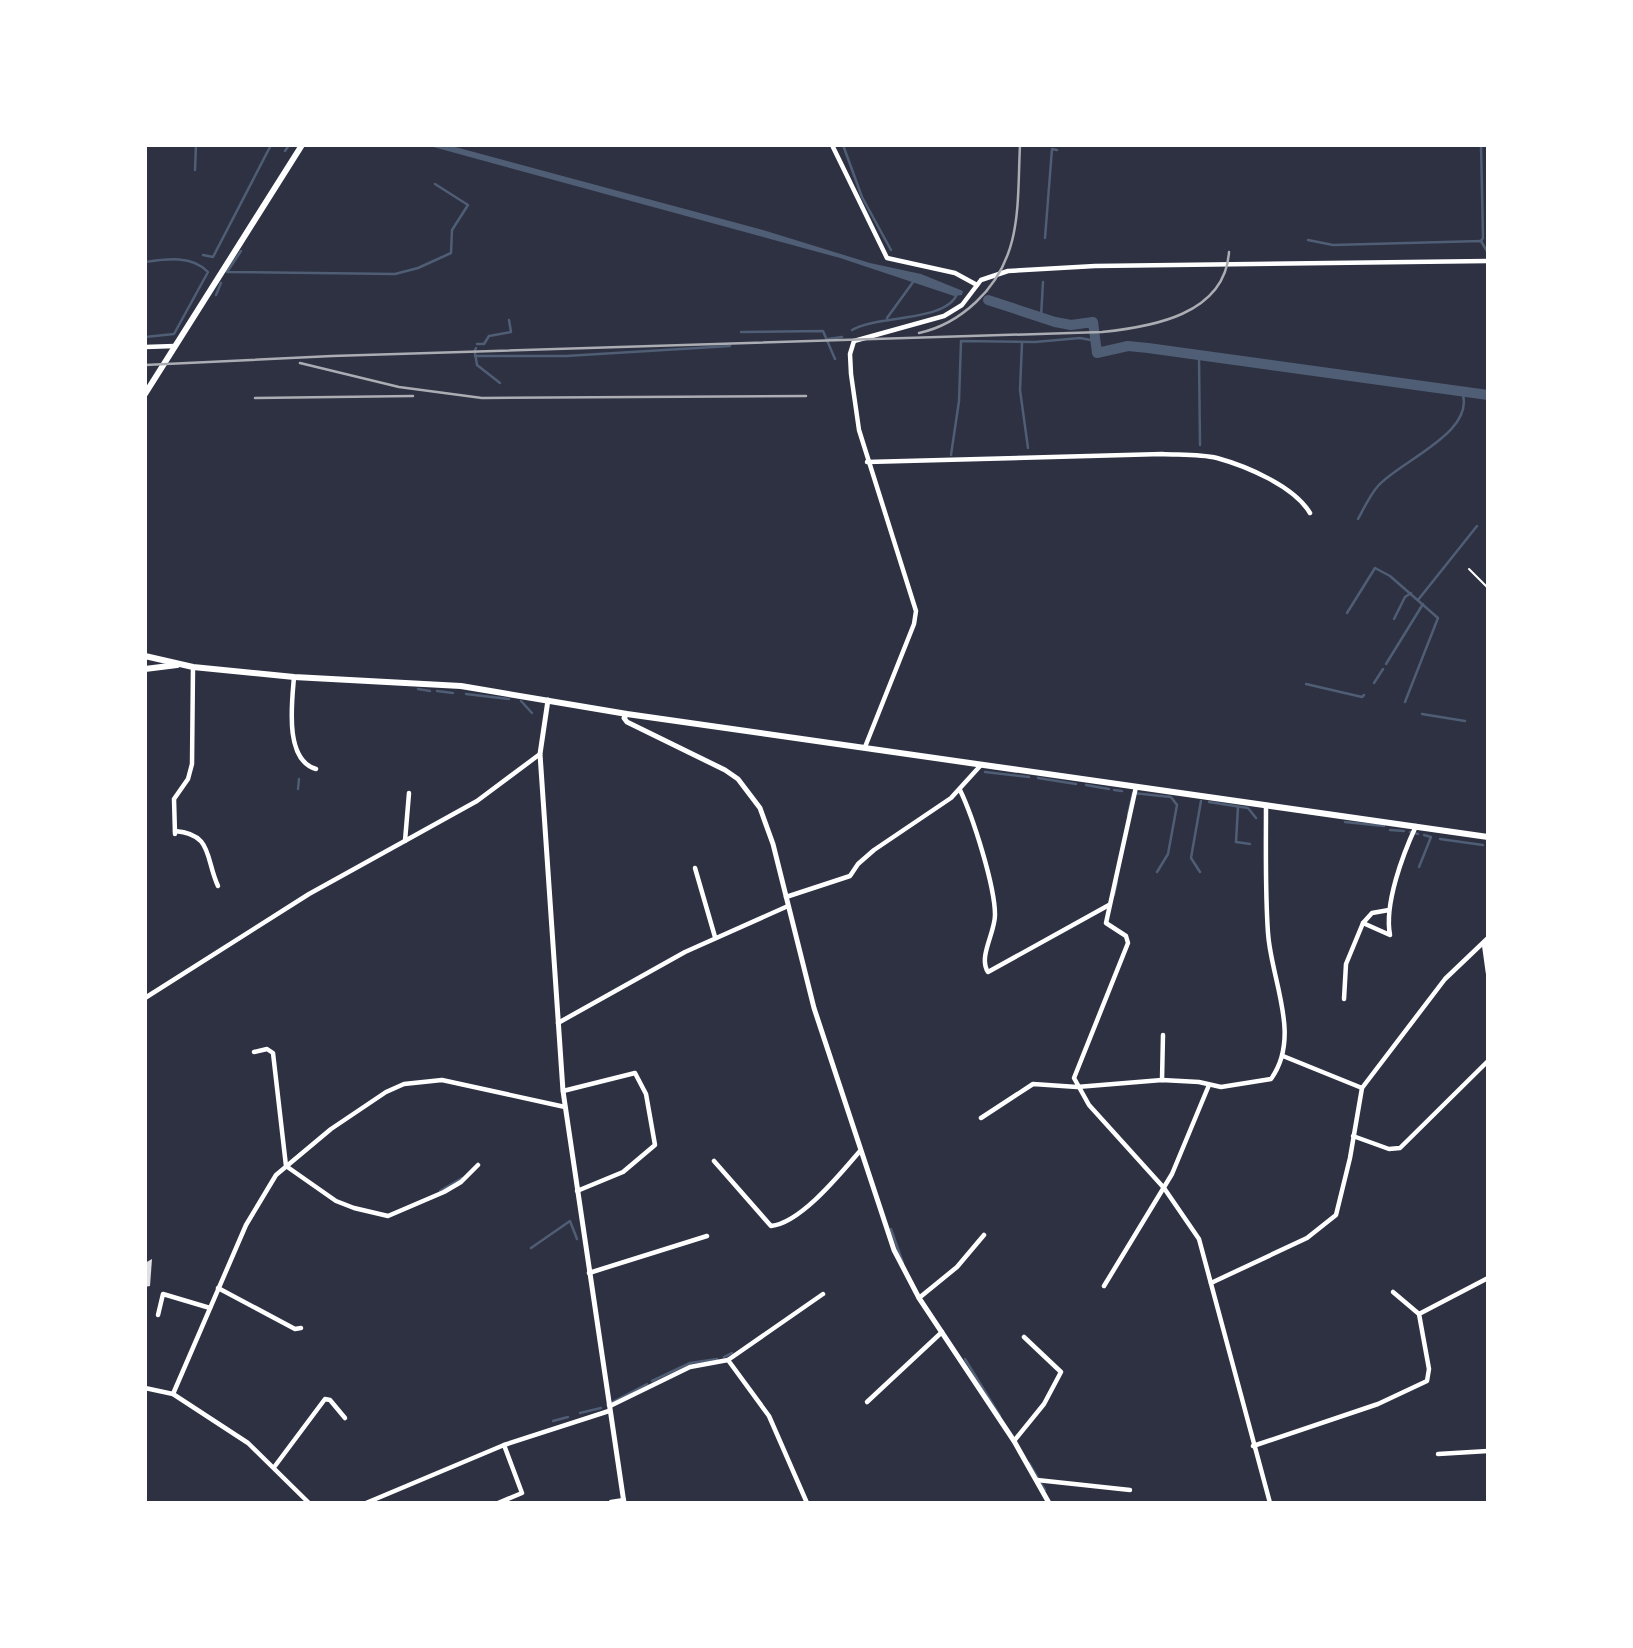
<svg xmlns="http://www.w3.org/2000/svg" width="1633" height="1648" font-family="Quicksand,sans-serif">
	<style>
		.water { fill: #4f5d75 }
		.lines { fill: none; stroke-linecap: round; stroke-linejoin: round }
		.stream { stroke: #4f5d75; stroke-width: 2.5 }
		.canal { stroke: #4f5d75; stroke-width: 10 }
		.building { fill: #e0e0e3 }
		.service { stroke: #fff; stroke-width: 2 }
		.minor { stroke: #fff; stroke-width: 4.5 }
		.tertiary { stroke: #fff; stroke-width: 5 }
		.secondary { stroke: #fff; stroke-width: 6 }
		.primary { stroke: #fff; stroke-width: 6 }
		.rail { stroke: #abadb3; stroke-width: 2.5 }
	</style>
	<rect width="100%" height="100%" fill="#2d3142"/>
	<path class="water" d="M426,145H448L763,230L870,263L921,274L963,291L962,295L954,296L840,258Z"/>
	<g class="lines">
		<g class="stream">
			<path d="M843,145L862,197L891,250"/>
			<path d="M285,151L289,145"/>
			<path d="M195,170L196,145"/>
			<path d="M1045,238L1052,149L1057,150"/>
			<path d="M1308,240L1333,245L1481,241L1488,253"/>
			<path d="M1481,241L1483,238L1481,145"/>
			<path d="M241,251L227,272L395,274L418,268L451,253L452,230L468,205L435,184"/>
			<path d="M203,255L213,257L271,145"/>
			<path d="M145,262C166,259 192,255 208,272L174,334L145,337"/>
			<path d="M216,295L221,283"/>
			<path d="M1041,317L1043,282"/>
			<path d="M887,318L916,278"/>
			<path d="M852,330C877,315 946,322 957,294"/>
			<path d="M741,332L823,331L835,359"/>
			<path d="M828,339L842,337"/>
			<path d="M1022,343L1020,390L1028,448"/>
			<path d="M477,344H484L489,336L511,332L509,320"/>
			<path d="M475,350L476,348"/>
			<path d="M475,353L477,365L500,383"/>
			<path d="M475,356H566L730,346"/>
			<path d="M1199,357L1200,445"/>
			<path d="M951,455L959,401L961,341L1035,342L1080,338L1096,341"/>
			<path d="M1358,519C1364,508 1370,495 1378,486C1400,461 1477,432 1462,392"/>
			<path d="M1418,600L1477,526"/>
			<path d="M1347,613L1375,568L1390,576L1438,618L1405,702"/>
			<path d="M1394,619L1405,597L1411,593"/>
			<path d="M1386,664L1423,604"/>
			<path d="M1374,683L1383,669"/>
			<path d="M1306,684L1362,697L1364,695"/>
			<path d="M418,689L430,691"/>
			<path d="M437,691L453,693"/>
			<path d="M466,694L509,699"/>
			<path d="M521,701L532,713"/>
			<path d="M1422,714L1465,721"/>
			<path d="M985,772L1029,777"/>
			<path d="M1038,778L1076,784"/>
			<path d="M1086,785L1109,789"/>
			<path d="M298,789L299,779"/>
			<path d="M1114,790L1122,791"/>
			<path d="M1209,802L1248,808L1256,818"/>
			<path d="M1238,807L1236,842L1250,844"/>
			<path d="M1128,815L1133,793L1171,797L1177,805L1168,854L1157,872"/>
			<path d="M1345,822L1384,826"/>
			<path d="M1390,830L1404,831"/>
			<path d="M1410,832L1418,834"/>
			<path d="M1440,839L1483,845"/>
			<path d="M1419,867L1431,837L1424,835"/>
			<path d="M1200,872L1191,858L1201,801"/>
			<path d="M1114,895L1117,881"/>
			<path d="M440,1191L462,1178"/>
			<path d="M891,1229L903,1263"/>
			<path d="M531,1248L570,1221L577,1239"/>
			<path d="M724,1357L732,1353"/>
			<path d="M965,1359L1000,1416"/>
			<path d="M652,1381L690,1363L717,1359"/>
			<path d="M607,1405L647,1384"/>
			<path d="M580,1413L601,1408"/>
			<path d="M553,1421L568,1417"/>
			<path d="M1029,1463L1045,1490"/>
		</g>
		<path class="canal" d="M988,300L1055,322L1071,325L1093,322L1097,353L1128,346L1148,348L1488,395"/>
	</g>
	<path class="building" d="M152,1259L150,1286L145,1287V1263Z"/>
	<g class="lines">
		<g class="service">
			<path d="M1469,569L1488,588"/>
			<path d="M1488,625V639"/>
		</g>
		<g class="minor">
			<path d="M832,145L887,258L955,273L977,285"/>
			<path d="M145,347L175,346"/>
			<path d="M867,462L1162,454C1180,455 1200,454 1217,458C1246,466 1294,486 1310,513"/>
			<path d="M294,677C292,702 284,760 316,769"/>
			<path d="M865,747L914,624L916,611L859,430L851,374L850,354L854,341L944,316L962,305L981,280L1008,271L1095,266L1488,261"/>
			<path d="M1136,787L1106,923L1126,936L1128,943L1074,1078L1089,1105L1164,1188L1199,1239L1270,1503"/>
			<path d="M960,790C973,817 995,886 995,915C995,933 978,957 988,972L1109,905"/>
			<path d="M175,831C213,834 205,858 218,886"/>
			<path d="M175,834L174,799L188,779L192,764L193,667"/>
			<path d="M405,841L409,793"/>
			<path d="M695,868L715,937"/>
			<path d="M786,897L850,876L858,864L874,850L951,798L981,765"/>
			<path d="M1389,910L1372,913L1363,923L1390,935C1384,904 1403,854 1416,826"/>
			<path d="M1484,944L1488,973"/>
			<path d="M145,998L309,894L477,801L540,754"/>
			<path d="M1344,999L1346,964L1363,923"/>
			<path d="M558,1023L685,952L788,906"/>
			<path d="M254,1052L267,1049L273,1053L286,1166L336,1201L354,1208L388,1216L444,1192L461,1182L478,1165"/>
			<path d="M1283,1056L1362,1088"/>
			<path d="M1162,1080L1163,1035"/>
			<path d="M563,1091L635,1073L646,1094L655,1145L623,1172L577,1191"/>
			<path d="M981,1118L1033,1084L1077,1087L1162,1080L1199,1082L1221,1087L1271,1079C1302,1036 1271,980 1268,933C1265,890 1266,848 1266,805"/>
			<path d="M1353,1136L1389,1149L1400,1148L1488,1061"/>
			<path d="M714,1161L771,1226C801,1223 841,1173 860,1151"/>
			<path d="M589,1273L707,1236"/>
			<path d="M1211,1283L1307,1238L1336,1215L1350,1158L1362,1088L1445,979L1488,938"/>
			<path d="M1104,1286L1172,1174L1209,1085"/>
			<path d="M218,1288L295,1329L301,1328"/>
			<path d="M1393,1292L1419,1314"/>
			<path d="M919,1298L957,1267L984,1235"/>
			<path d="M158,1315L163,1294L210,1308"/>
			<path d="M728,1360L769,1416L807,1503"/>
			<path d="M145,1388L173,1394L248,1443L309,1503"/>
			<path d="M173,1394L246,1225L276,1175L331,1129L386,1092L404,1084L442,1080L565,1107"/>
			<path d="M867,1402L942,1332"/>
			<path d="M610,1406L690,1367L728,1360L823,1294"/>
			<path d="M1014,1441L1044,1404L1061,1372L1024,1337"/>
			<path d="M1253,1446L1378,1404L1427,1381L1429,1369L1419,1314L1488,1278"/>
			<path d="M1438,1454L1488,1451"/>
			<path d="M275,1466L325,1399L330,1400L345,1418"/>
			<path d="M1037,1480L1130,1490"/>
			<path d="M611,1502L624,1500"/>
			<path d="M366,1503L504,1445L609,1411"/>
			<path d="M498,1503L522,1493L504,1445"/>
		</g>
		<g class="tertiary">
			<path d="M548,700L540,754L563,1091L624,1503"/>
			<path d="M627,714L624,718L627,722L725,770L738,779L760,808L773,844L814,1008L894,1250L919,1298L1014,1441L1049,1503"/>
		</g>
		<path class="secondary" d="M145,394L302,145"/>
		<g class="primary">
			<path d="M145,656L193,667L294,677L461,686L627,714L1488,837"/>
			<path d="M145,669L177,665"/>
		</g>
		<g class="rail">
			<path d="M919,333C942,328 959,318 976,302C1023,258 1017,205 1020,145"/>
			<path d="M300,363L399,387L482,398L806,396"/>
			<path d="M145,365L332,356L1102,332C1151,327 1225,315 1229,252"/>
			<path d="M255,398L413,396"/>
		</g>
	</g>
	<rect width="1633" height="1648" fill="none" stroke="#ffffff" stroke-width="294"/>
</svg>
